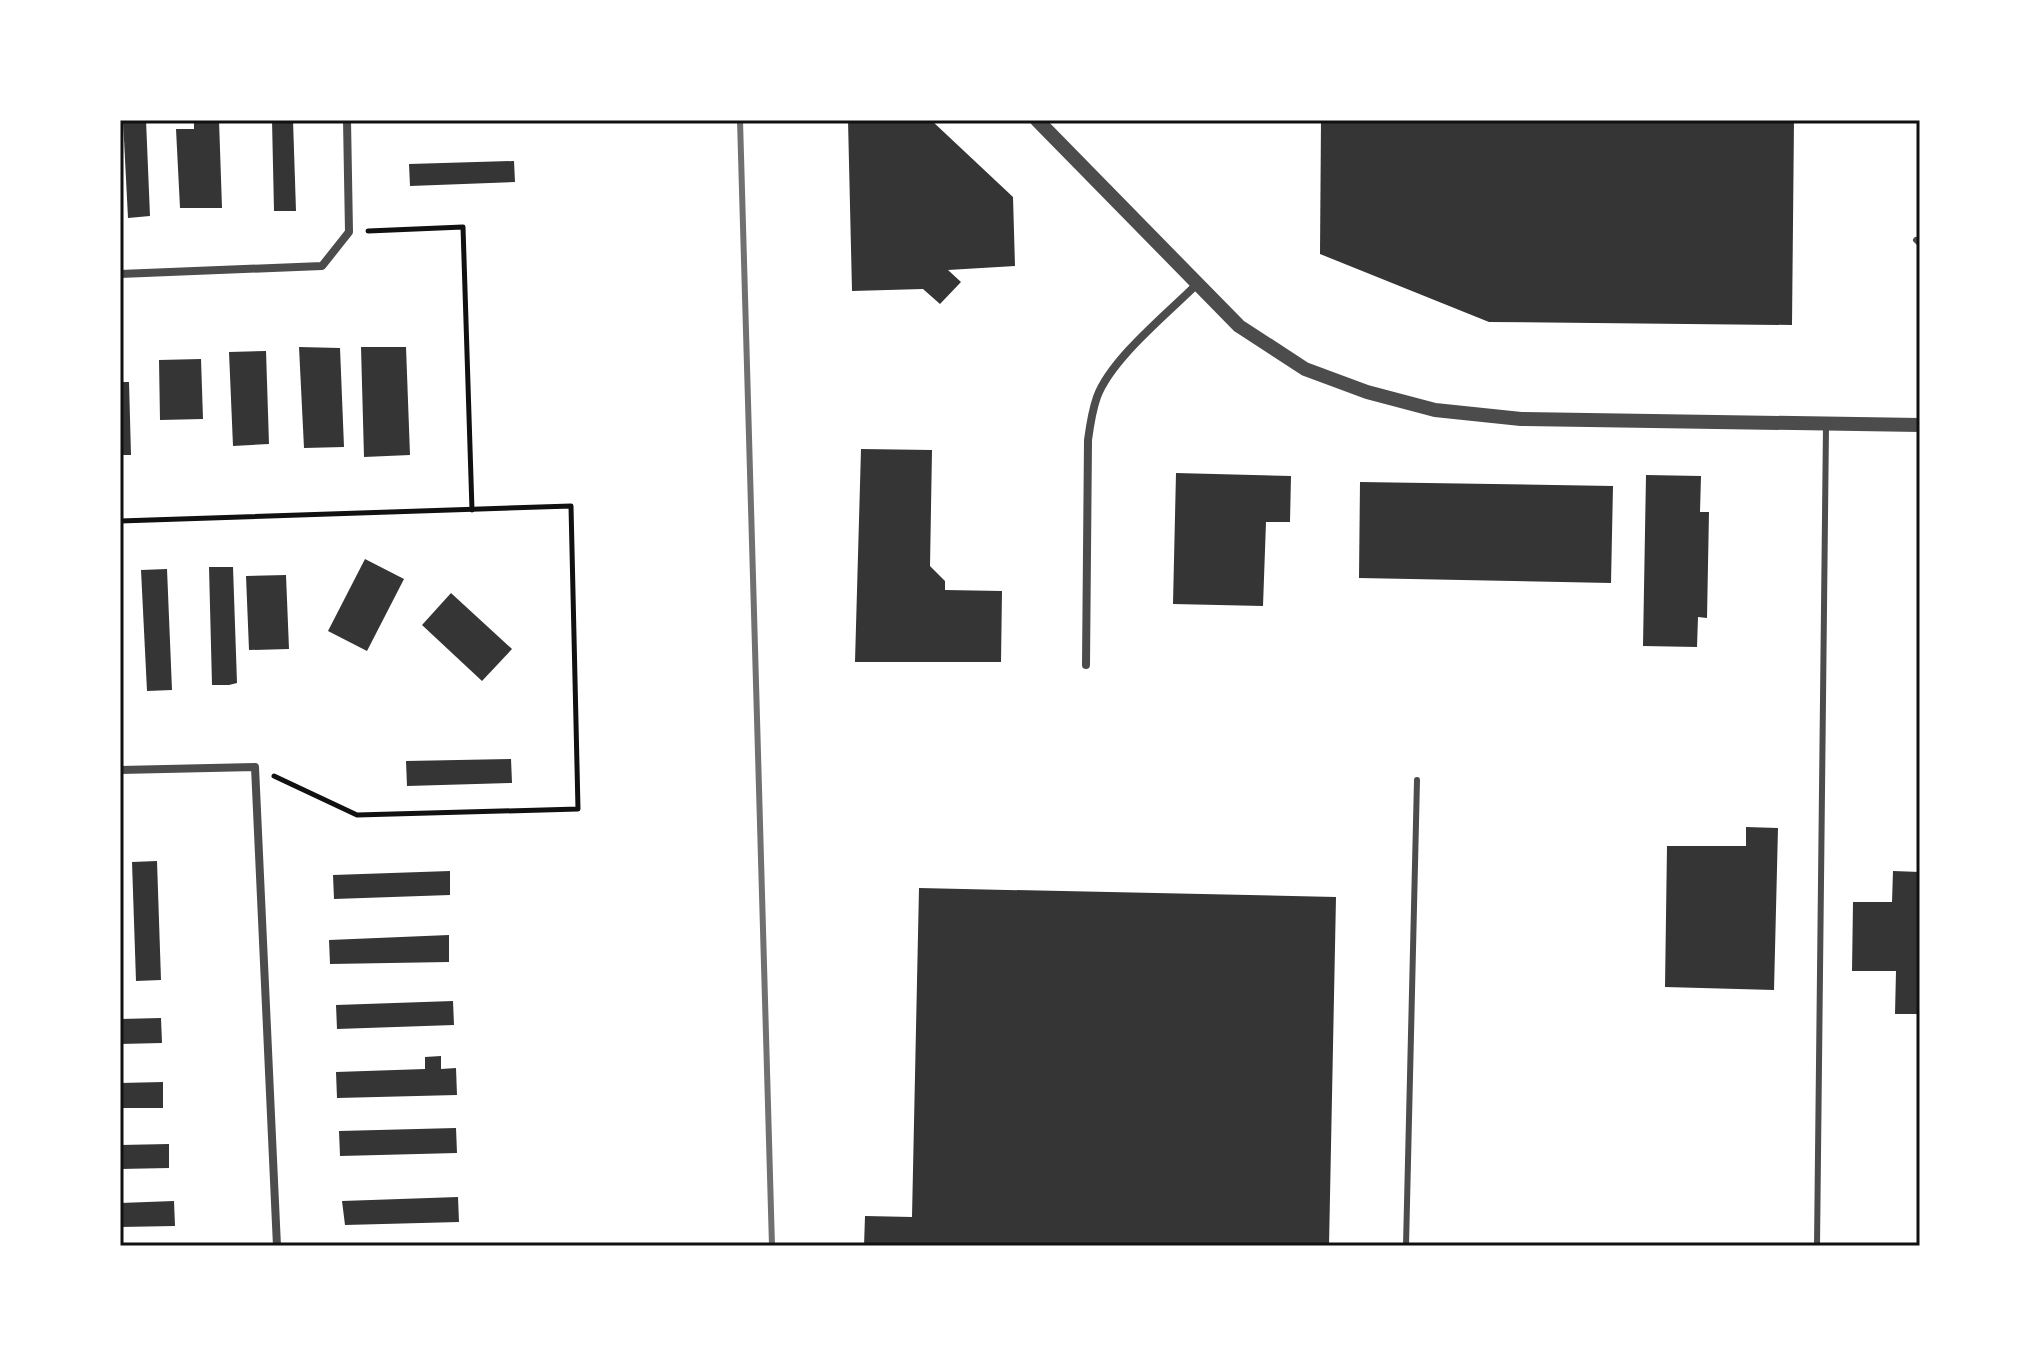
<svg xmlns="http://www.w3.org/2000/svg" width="2040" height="1366" font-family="'Fira Sans',sans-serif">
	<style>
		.building { fill: #353535 }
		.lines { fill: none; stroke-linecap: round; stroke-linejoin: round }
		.path { stroke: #111; stroke-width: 5 }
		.service { stroke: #4c4c4c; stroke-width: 6 }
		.minor { stroke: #4c4c4c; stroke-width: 8 }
		.tertiary { stroke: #4c4c4c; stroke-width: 14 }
		.rail { stroke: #707070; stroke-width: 6 }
		.neatline { fill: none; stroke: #111; stroke-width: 3 }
	</style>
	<rect width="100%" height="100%" fill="#fff"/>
	<g class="building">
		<path d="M123,120H146L150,216L128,218Z"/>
		<path d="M194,120H219L222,208H180L176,129H194Z"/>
		<path d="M272,120H293L296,211H274Z"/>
		<path d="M848,120H931L1013,197L1015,266L948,270L961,282L940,304L923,289L852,291Z"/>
		<path d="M1321,120H1794L1792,325L1489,322L1320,254Z"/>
		<path d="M514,161L515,182L410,186L409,164Z"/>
		<path d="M299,347L340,348L344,447L304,448Z"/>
		<path d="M361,347H406L410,455L364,457Z"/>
		<path d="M266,351L269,444L233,446L229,352Z"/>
		<path d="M201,359L203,419L160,420L159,360Z"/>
		<path d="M120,382H129L131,455H120Z"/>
		<path d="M861,449L932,450L930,566L945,581V590L1002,591L1001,662H855Z"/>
		<path d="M1176,473L1291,476L1290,522H1266L1263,606L1173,604Z"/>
		<path d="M1646,475L1701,476L1700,512H1709L1707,618L1698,617L1697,647L1643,646Z"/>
		<path d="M1360,482L1613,486L1611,583L1359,578Z"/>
		<path d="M365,559L404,579L367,651L328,631Z"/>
		<path d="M209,567H233L237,683L229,685H212Z"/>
		<path d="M167,569L172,690L147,691L141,570Z"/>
		<path d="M286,575L289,649L249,650L246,576Z"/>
		<path d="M451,593L512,649L482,681L422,625Z"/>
		<path d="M511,759L512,783L407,786L406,761Z"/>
		<path d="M1746,827L1778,828L1774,990L1665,987L1667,846H1746Z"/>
		<path d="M157,861L161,980L136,981L132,862Z"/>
		<path d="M450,871V895L334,899L333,875Z"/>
		<path d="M1893,871L1920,872V1014H1895L1896,971H1852L1853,902H1892Z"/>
		<path d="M919,888L1336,897L1329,1246H864L865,1216L912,1217Z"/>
		<path d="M449,935V962L330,964L329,940Z"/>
		<path d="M453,1001L454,1025L337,1029L336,1005Z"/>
		<path d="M161,1018L162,1043L120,1044V1019Z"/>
		<path d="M441,1056V1069L456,1068L457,1095L337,1098L336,1072L425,1069V1057Z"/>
		<path d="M163,1082V1108H120V1083Z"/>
		<path d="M456,1128L457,1153L340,1156L339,1131Z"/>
		<path d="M169,1144V1168L120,1169V1145Z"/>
		<path d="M458,1197L459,1222L345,1225L342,1201Z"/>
		<path d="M174,1201L175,1226L120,1227V1203Z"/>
	</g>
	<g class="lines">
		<g class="path">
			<path d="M368,231L463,227L472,510"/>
			<path d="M120,521L571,506L578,809L357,815L274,776"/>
		</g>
		<g class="service">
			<path d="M1916,240L1920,244"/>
			<path d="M1406,1246L1417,780"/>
			<path d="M1817,1246L1826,426"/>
		</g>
		<g class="minor">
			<path d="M120,274L322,266L349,232L347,120"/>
			<path d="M1086,665L1088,440C1090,425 1092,411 1097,397C1111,359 1167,314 1196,285"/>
			<path d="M120,770L255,767L277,1246"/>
		</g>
		<path class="tertiary" d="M1037,120L1239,326L1305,369L1367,392L1435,410L1521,419L1920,425"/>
		<path class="rail" d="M740,120L772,1246"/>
	</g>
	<rect width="2040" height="1366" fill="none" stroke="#ffffff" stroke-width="244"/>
	<rect x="122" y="122" width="1796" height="1122" class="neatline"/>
</svg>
